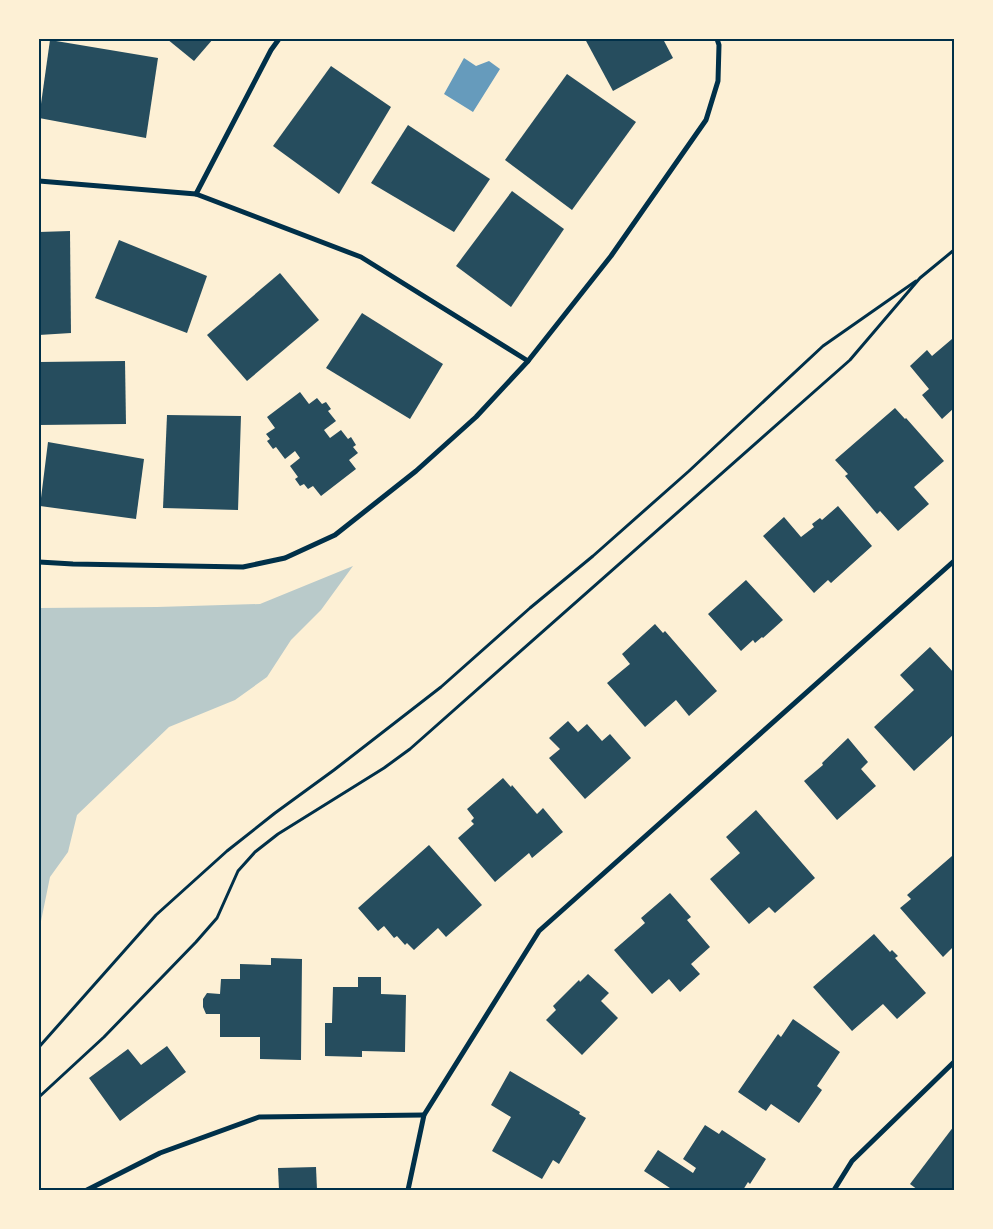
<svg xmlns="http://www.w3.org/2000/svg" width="993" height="1229" font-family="Georgia,serif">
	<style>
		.green { fill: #b9caca }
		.water { fill: #669bbc }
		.building { fill: #264d5e }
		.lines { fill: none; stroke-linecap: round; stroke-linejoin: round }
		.path { stroke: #003049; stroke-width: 3 }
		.minor { stroke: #003049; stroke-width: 5 }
		.neatline { fill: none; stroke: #003049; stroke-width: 2 }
	</style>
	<rect width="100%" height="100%" fill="#fdf0d5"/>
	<path class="green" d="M353,566L321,610L291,640L267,677L235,700L169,727L77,815L68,852L50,877L39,931V608L157,607L260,604Z"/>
	<path class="water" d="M464,58L476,66L489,61L500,69L473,112L444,94Z"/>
	<g class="building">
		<path d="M167,39H213L194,61Z"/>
		<path d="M585,39H663L673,58L613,91Z"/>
		<path d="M50,40L158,58L146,138L39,118Z"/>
		<path d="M331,66L391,107L339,194L273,146Z"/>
		<path d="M567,74L636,122L572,210L505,160Z"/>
		<path d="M408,125L490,179L454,232L371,183Z"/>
		<path d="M512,191L564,229L511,307L456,266Z"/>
		<path d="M70,231L71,333L39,335V232Z"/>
		<path d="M119,240L207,276L187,333L95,298Z"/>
		<path d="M280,273L319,320L247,381L207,335Z"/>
		<path d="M362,313L443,364L410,419L326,368Z"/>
		<path d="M952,339L954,341V408L942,419L922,395L929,389L910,366L927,350L932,356Z"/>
		<path d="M125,361L126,424L39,425V362Z"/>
		<path d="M300,392L309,404L317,398L322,404L326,402L331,409L328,411L336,421L324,430L330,438L341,430L348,439L351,437L356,445L353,447L358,453L349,460L356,469L321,496L313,486L308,489L304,484L300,486L295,479L298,477L290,466L300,458L295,451L285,459L276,447L273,449L267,441L270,439L266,434L275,428L267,417Z"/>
		<path d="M895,408L905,419L906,418L944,461L914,487L929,504L898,531L880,511L877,514L845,476L848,474L835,460Z"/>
		<path d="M167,415L241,416L238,510L163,508Z"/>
		<path d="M48,442L144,459L136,519L40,506Z"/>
		<path d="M838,506L872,546L831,583L828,580L814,593L763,536L784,517L801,537L814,527L812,524L820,518L822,520Z"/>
		<path d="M746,580L783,620L763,638L762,637L755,643L753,640L741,651L708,614Z"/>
		<path d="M655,624L663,633L665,631L717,691L689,716L676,700L645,727L607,683L630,664L622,654Z"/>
		<path d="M930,647L954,673V734L914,771L874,727L914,690L900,675Z"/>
		<path d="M568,721L578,732L587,724L602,741L610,734L631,758L585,799L549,758L560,749L549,738Z"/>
		<path d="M848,738L868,762L861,769L876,786L837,820L804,781L823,765L822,763Z"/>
		<path d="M503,778L511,787L512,785L537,814L543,808L563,832L532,858L529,853L495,882L458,838L474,824L471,821L474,818L467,809Z"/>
		<path d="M756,810L815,878L775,913L769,907L749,924L710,879L740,853L726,837Z"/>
		<path d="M429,845L482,905L446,937L438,928L414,950L407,943L405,945L397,936L394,938L384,926L378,931L358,908Z"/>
		<path d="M952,856L954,859V946L943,957L900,908L911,899L907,895Z"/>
		<path d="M670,893L691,917L687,920L710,947L691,964L700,974L680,992L669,979L652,994L614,950L645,923L641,918Z"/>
		<path d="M874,934L890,952L892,950L898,956L895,958L926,993L897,1019L883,1004L852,1031L813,987Z"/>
		<path d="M271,958L302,959L301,1060L260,1059V1037H220V1014H206L203,1007V999L207,993L220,994L221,979H240V964L271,965Z"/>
		<path d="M588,974L609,993L601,1001L618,1018L582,1055L546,1020L556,1010L553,1006L579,980L580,982Z"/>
		<path d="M358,977H381V994L406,995L405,1052L362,1051V1057L325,1056V1023H332L333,987H358Z"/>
		<path d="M793,1019L840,1052L817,1086L822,1090L799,1123L771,1104L766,1111L738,1092L778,1034L781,1037Z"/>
		<path d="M167,1046L186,1072L120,1121L89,1078L128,1049L141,1065Z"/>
		<path d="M510,1071L580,1112L579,1114L586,1118L559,1164L553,1160L542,1179L492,1151L511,1117L491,1105Z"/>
		<path d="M705,1125L719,1134L722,1130L766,1159L750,1184L748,1182L743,1190L740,1188L739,1190H716L712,1188L710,1190H673L644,1171L658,1150L693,1173L696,1168L683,1159Z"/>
		<path d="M954,1126V1190H918L910,1184Z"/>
		<path d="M316,1167L317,1190H279L278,1168Z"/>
		<path d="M358,1188V1190H326V1189Z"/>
	</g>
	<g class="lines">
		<g class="path">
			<path d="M39,1047L156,915L227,851L275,813L334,770L441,687L530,608L593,556L689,471L823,346L916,281"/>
			<path d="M39,1097L104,1037L196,942L217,918L238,871L255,852L278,834L384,768L410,749L850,360L920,278L954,250"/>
		</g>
		<g class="minor">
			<path d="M39,181L196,194L361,257L528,361"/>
			<path d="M196,194L271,50L279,39"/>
			<path d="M39,562L73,564L243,567L285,558L335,535L416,471L476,417L528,361L611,256L706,120L718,81L719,45L717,39"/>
			<path d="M87,1190L160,1153L259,1117L424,1115"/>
			<path d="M408,1190L424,1115L539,931L954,561"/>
			<path d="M834,1190L852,1161L954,1062"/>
		</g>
	</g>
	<rect width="993" height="1229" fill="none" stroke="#fdf0d5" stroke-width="80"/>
	<rect x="40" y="40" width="913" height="1149" class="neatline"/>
</svg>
